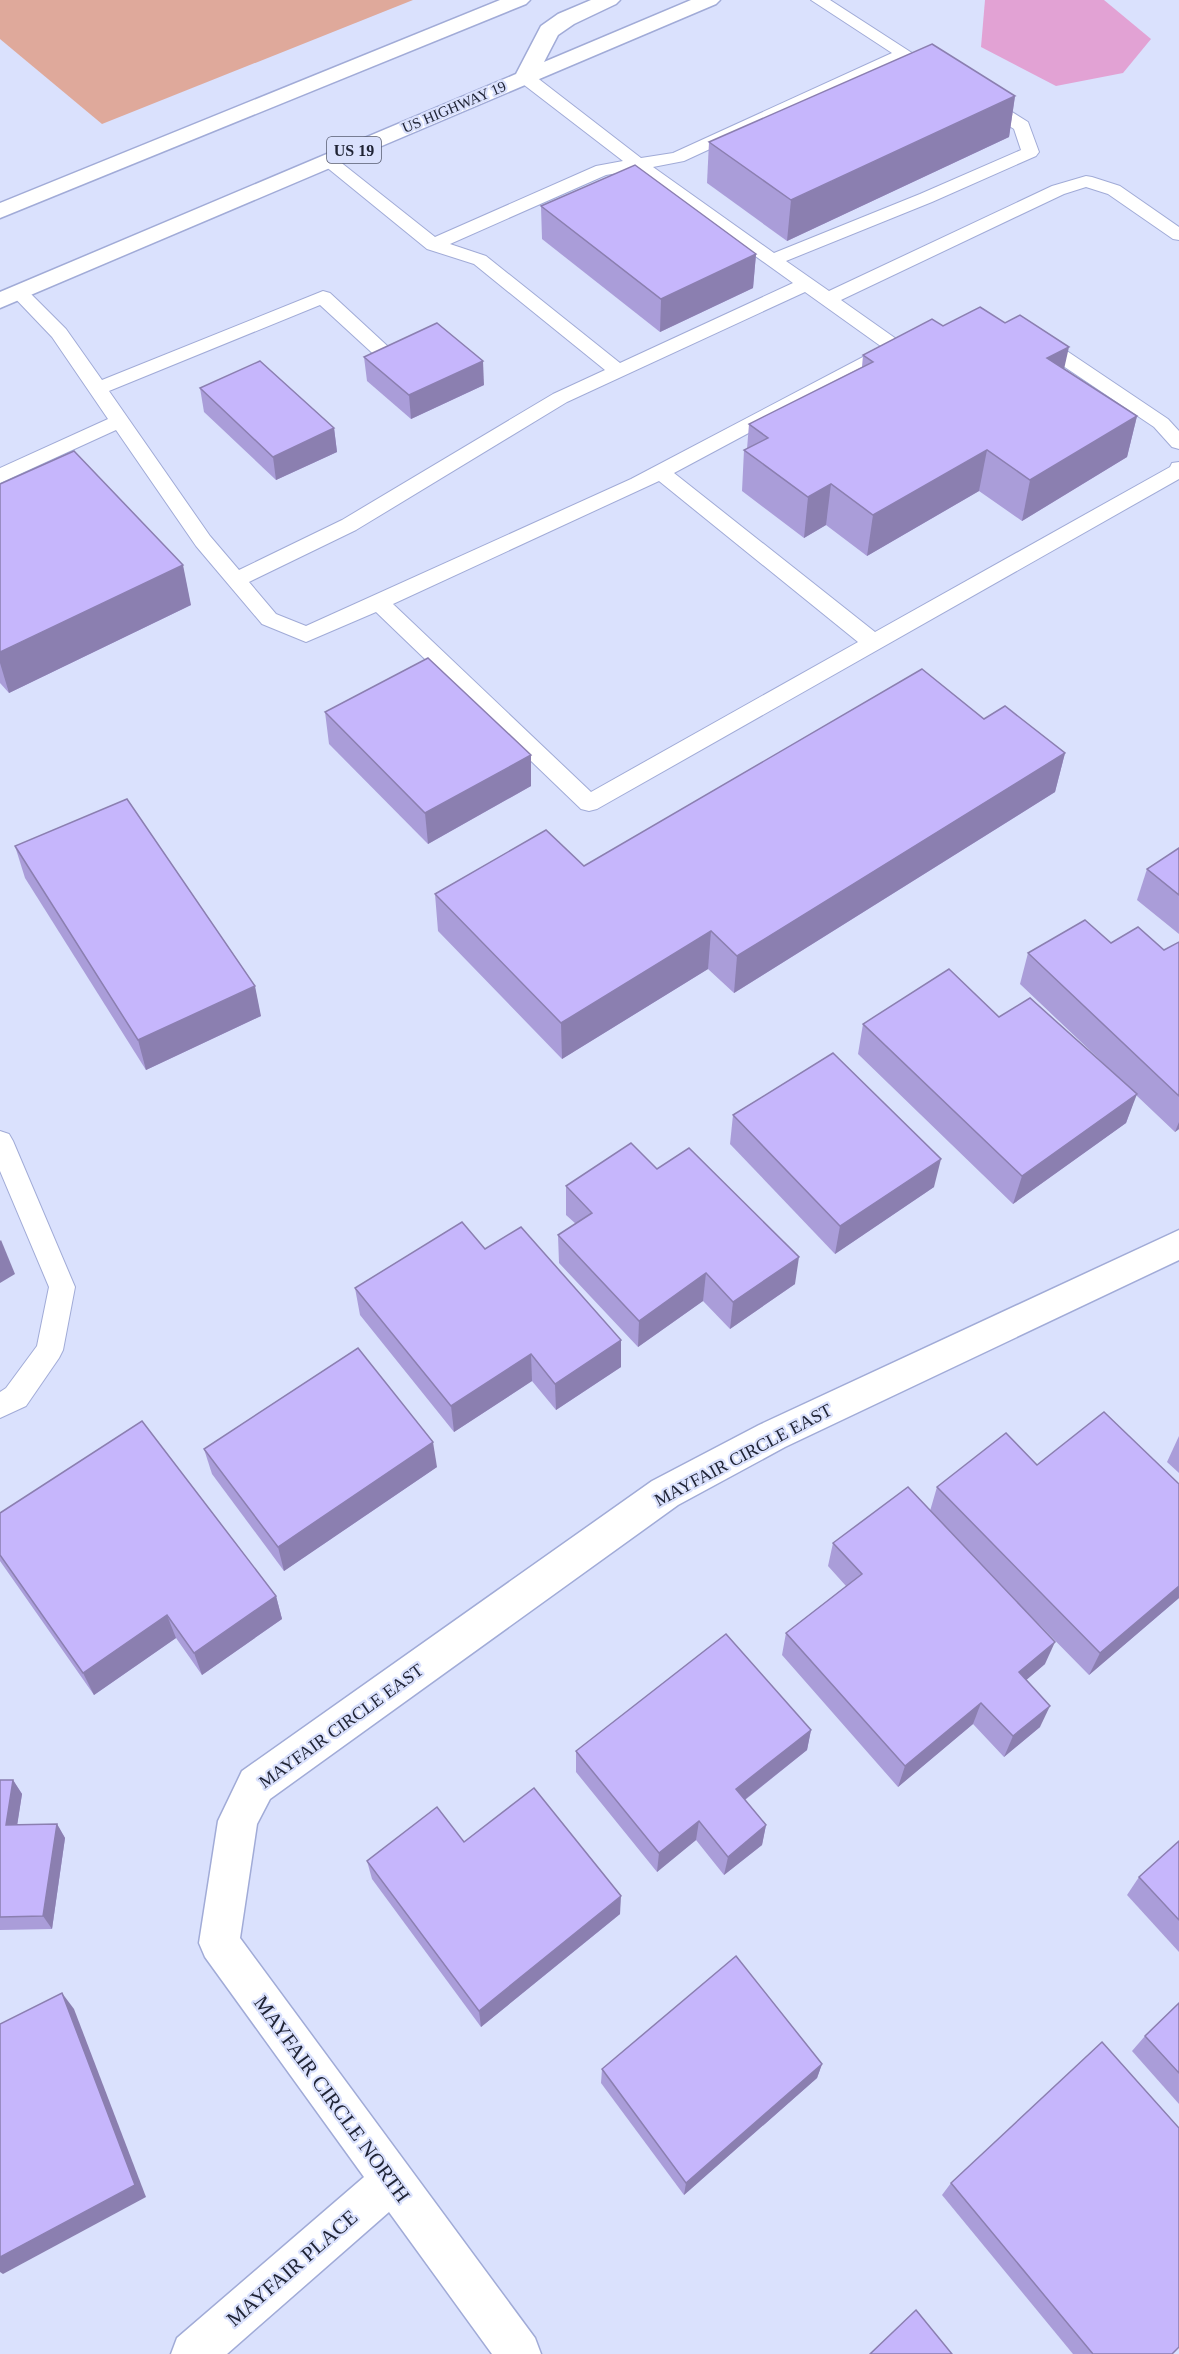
<svg xmlns="http://www.w3.org/2000/svg" width="1179" height="2354" font-family="'Times New Roman',serif">
	<style>
		.green { fill: #dfa99b }
		.water { fill: #e2a2d4 }
		.lines { fill: none; stroke-linecap: round; stroke-linejoin: round }
		.lane-casing { stroke: #a1abd7; stroke-width: 2 }
		.street-casing { stroke: #a1abd7; stroke-width: 3 }
		.highway-casing { stroke: #a1abd7; stroke-width: 3 }
		.lane { fill: #fff; fill-rule: evenodd }
		.street { fill: #fff; fill-rule: evenodd }
		.highway { fill: #fff; fill-rule: evenodd }
		.wall { fill: #aa9dd9 }
		.shaded-wall { fill: #8b7fb0 }
		.building { fill: #c6b6fc; stroke: #8b7fb0; stroke-width: 1.5 }
		.labels { text-anchor: middle; stroke-width: 4.5; stroke-linejoin: round; paint-order: stroke }
		.far-street-label { font-size: 15px; fill: #1f2334; stroke: #dae1fd }
		.shield { fill: #dae1fd; stroke: #575c70; stroke-width: 1.5 }
		.shield-label { font-size: 16px; font-weight: bold; fill: #1f2334 }
		.street-label { font-size: 18px; fill: #1f2334; stroke: #dae1fd }
		.near-street-label { font-size: 21px; fill: #1f2334; stroke: #dae1fd }
	</style>
	<rect width="100%" height="100%" fill="#dae1fd"/>
	<path class="green" d="M0,0H413L102,124L0,39Z"/>
	<path class="water" d="M985,0H1104L1151,39L1123,73L1056,86L981,47Z"/>
	<g class="lines">
		<g class="lane-casing">
			<g id="lane">
				<path d="M811,0H830L943,73L935,78L903,60L684,161L653,167L774,253L920,194L1021,150L1014,129L976,105L973,101L976,97H988L1028,122L1039,152L1036,156L932,202L786,261L829,291L1052,186L1086,176L1092,177L1120,186L1179,227V240L1173,239L1108,194L1086,187L1064,194L841,300L902,343L905,347L902,351L674,473L875,632L1170,467L1172,463L1179,462V479L597,809L589,811L581,809L376,612L306,642L262,624L196,546L116,430L0,483V468L108,419L52,337L10,293L12,289H26L66,329L102,380L323,291L330,293L395,353L398,357L395,361H381L320,305L109,391L210,536L239,570L342,520L553,394L605,370L474,264L427,249L319,161L322,157H334L435,237L596,166L623,161L519,81L517,77L519,73H531L641,158L673,153L892,53ZM635,170L793,283L620,363L486,256L450,244L606,175ZM805,292L882,347L631,479L306,626L276,614L249,582L356,530L567,402ZM659,481L858,642L591,792L393,604Z"/>
				<path d="M1039,335L1046,337L1168,419L1179,431V449L1172,447L1154,427L1032,345L1030,341L1032,337Z"/>
				<path d="M0,1131L9,1134L13,1141L75,1287L63,1350L59,1358L26,1406L0,1418V1392L6,1388L37,1346L49,1287L0,1171Z"/>
			</g>
		</g>
		<g class="street-casing">
			<path id="street" d="M1179,1230V1260L785,1447L678,1505L270,1799L257,1824L240,1938L535,2338L541,2354H492L389,2212L227,2354H171L177,2338L364,2177L205,1957L199,1943L218,1821L242,1771L652,1481L759,1425Z"/>
		</g>
		<g class="highway-casing">
			<g id="highway">
				<path d="M500,0H530L526,4L0,218V203Z"/>
				<path d="M591,0H620L616,4L574,24L558,35L544,62L691,0H720L716,4L0,308V292L516,74L541,26L558,14Z"/>
			</g>
		</g>
		<use href="#lane" class="lane"/>
		<use href="#street" class="street"/>
		<use href="#highway" class="highway"/>
	</g>
	<g class="wall">
		<path d="M1015,96L1009,137L787,241L707,183L709,142Z"/>
		<path d="M541,206L756,254L753,288L660,332L542,239Z"/>
		<path d="M943,326L1064,369L1137,416L1127,457L1022,521L979,491L867,556L826,525L804,538L742,491L744,450L747,449L749,424L862,367L863,355Z"/>
		<path d="M364,357L484,385L411,419L367,381Z"/>
		<path d="M200,388L334,428L337,452L276,480L204,412Z"/>
		<path d="M0,484L191,605L9,693L0,683Z"/>
		<path d="M325,712L531,755V786L428,844L329,744Z"/>
		<path d="M984,719L1065,753L1055,792L734,993L708,969L562,1059L438,931L435,894L584,866Z"/>
		<path d="M15,846L261,1016L146,1070L25,878Z"/>
		<path d="M1179,848V934L1137,900L1147,869Z"/>
		<path d="M1179,942V1129L1175,1132L1136,1095L1126,1123L1013,1204L858,1054L863,1024L999,1017L1119,1078L1020,984L1028,953L1164,950Z"/>
		<path d="M733,1115L934,1187L835,1254L730,1144Z"/>
		<path d="M657,1169L795,1284L730,1329L703,1301L638,1347L559,1263L558,1235L576,1224L566,1215V1186Z"/>
		<path d="M485,1249L621,1340V1367L556,1410L532,1381L454,1432L360,1315L355,1288Z"/>
		<path d="M1179,1436V1473L1167,1462Z"/>
		<path d="M204,1449L437,1467L284,1571L212,1474Z"/>
		<path d="M1037,1465L1179,1484V1598L1089,1675L1026,1611L1045,1664L1026,1680L1040,1727L1004,1757L973,1724L898,1787L782,1655L786,1633L846,1586L828,1566L833,1543L930,1511L937,1487Z"/>
		<path d="M0,1513L276,1596L282,1619L202,1675L176,1638L94,1695L0,1561Z"/>
		<path d="M811,1730L807,1750L745,1800L766,1825L762,1845L724,1875L696,1840L657,1872L576,1772V1751Z"/>
		<path d="M0,1780H13L22,1794L17,1825L57,1824L65,1838L52,1929L0,1930Z"/>
		<path d="M1179,1841V1952L1127,1895L1139,1877Z"/>
		<path d="M464,1842L620,1914L481,2027L372,1879L367,1861Z"/>
		<path d="M1179,2003V2104L1132,2051L1145,2036Z"/>
		<path d="M822,2064L817,2078L684,2195L601,2083L602,2069Z"/>
		<path d="M951,2183L1172,2354H1073L942,2195Z"/>
	</g>
	<g class="shaded-wall">
		<path d="M1015,96L1009,137L787,241L791,200Z"/>
		<path d="M756,254L753,288L660,332L661,299Z"/>
		<path d="M1069,347L1060,387L1047,358Z"/>
		<path d="M483,361L484,385L411,419L409,395Z"/>
		<path d="M1137,416L1127,457L1022,521L1030,480Z"/>
		<path d="M334,428L337,452L276,480L273,457Z"/>
		<path d="M987,450L979,491L867,556L873,515Z"/>
		<path d="M831,484L826,525L804,538L808,497Z"/>
		<path d="M183,565L191,605L9,693L0,663V652Z"/>
		<path d="M1065,753L1055,792L734,993L737,956Z"/>
		<path d="M531,755V786L428,844L425,813Z"/>
		<path d="M711,931L708,969L562,1059L561,1023Z"/>
		<path d="M255,986L261,1016L146,1070L138,1040Z"/>
		<path d="M1137,1094L1126,1123L1013,1204L1022,1176Z"/>
		<path d="M1179,1122V1129L1175,1132Z"/>
		<path d="M941,1159L934,1187L835,1254L840,1226Z"/>
		<path d="M1,1240L15,1274L0,1283V1241Z"/>
		<path d="M799,1257L795,1284L730,1329L733,1302Z"/>
		<path d="M706,1273L703,1301L638,1347L639,1321Z"/>
		<path d="M621,1340V1367L556,1410L555,1384Z"/>
		<path d="M531,1354L532,1381L454,1432L451,1406Z"/>
		<path d="M433,1442L437,1467L284,1571L278,1547Z"/>
		<path d="M1179,1586V1598L1089,1675L1100,1653Z"/>
		<path d="M276,1596L282,1619L202,1675L194,1653Z"/>
		<path d="M167,1615L176,1638L94,1695L83,1673Z"/>
		<path d="M1055,1642L1045,1664L1010,1694L1019,1672Z"/>
		<path d="M981,1703L973,1724L898,1787L905,1766Z"/>
		<path d="M1050,1706L1040,1727L1004,1757L1013,1736Z"/>
		<path d="M811,1730L807,1750L733,1809L736,1789Z"/>
		<path d="M13,1780L22,1794L15,1839L6,1825Z"/>
		<path d="M699,1821L696,1840L657,1872L659,1853Z"/>
		<path d="M57,1824L65,1838L52,1929L43,1916Z"/>
		<path d="M766,1825L762,1845L724,1875L728,1857Z"/>
		<path d="M621,1896L620,1914L481,2027L479,2011Z"/>
		<path d="M62,1993L74,2009L146,2197L3,2274L0,2272V2257Z"/>
		<path d="M822,2064L817,2078L684,2195L686,2183Z"/>
	</g>
	<g class="building">
		<path d="M932,44L1015,96L791,200L709,142Z"/>
		<path d="M635,165L756,254L661,299L541,206Z"/>
		<path d="M980,307L1005,323L1020,315L1069,347L1047,358L1137,416L1030,480L987,450L873,515L831,484L808,497L744,450L768,438L749,424L873,362L863,355L932,319L943,326Z"/>
		<path d="M437,323L483,361L409,395L364,357Z"/>
		<path d="M260,361L334,428L273,457L200,388Z"/>
		<path d="M74,451L183,565L0,652V484Z"/>
		<path d="M428,658L531,755L425,813L325,712Z"/>
		<path d="M922,669L984,719L1005,706L1065,753L737,956L711,931L561,1023L435,894L546,830L584,866Z"/>
		<path d="M127,799L255,986L138,1040L15,846Z"/>
		<path d="M1179,848V895L1147,869Z"/>
		<path d="M1085,920L1111,943L1138,927L1164,950L1179,942V1096L1028,953Z"/>
		<path d="M949,969L999,1017L1030,998L1137,1094L1022,1176L863,1024Z"/>
		<path d="M833,1053L941,1159L840,1226L733,1115Z"/>
		<path d="M631,1143L657,1169L689,1148L799,1257L733,1302L706,1273L639,1321L558,1235L592,1213L566,1186Z"/>
		<path d="M462,1222L485,1249L521,1227L621,1340L555,1384L531,1354L451,1406L355,1288Z"/>
		<path d="M358,1348L433,1442L278,1547L204,1449Z"/>
		<path d="M1104,1412L1179,1484V1586L1100,1653L937,1487L1006,1433L1037,1465Z"/>
		<path d="M142,1421L276,1596L194,1653L167,1615L83,1673L0,1555V1513Z"/>
		<path d="M908,1487L1055,1642L1019,1672L1050,1706L1013,1736L981,1703L905,1766L786,1633L862,1574L833,1543Z"/>
		<path d="M726,1634L811,1730L736,1789L766,1825L728,1857L699,1821L659,1853L576,1751Z"/>
		<path d="M0,1780H13L6,1825L57,1824L43,1916L0,1917Z"/>
		<path d="M534,1788L621,1896L479,2011L367,1861L437,1807L464,1842Z"/>
		<path d="M1179,1841V1920L1139,1877Z"/>
		<path d="M736,1956L822,2064L686,2183L602,2069Z"/>
		<path d="M62,1993L135,2185L0,2257V2024Z"/>
		<path d="M1179,2003V2073L1145,2036Z"/>
		<path d="M1102,2042L1179,2128V2347L1172,2354H1093L951,2183Z"/>
		<path d="M916,2310L952,2354H870Z"/>
	</g>
	<g class="labels">
		<g class="far-street-label">
			<text transform="translate(454 107) rotate(-23)" y="5">US HIGHWAY 19</text>
		</g>
		<rect class="shield" x="327" y="137" width="54" height="26" rx="4.5"/>
		<g class="shield-label">
			<text x="354" y="156">US 19</text>
		</g>
		<g class="street-label">
			<text transform="translate(743 1455) rotate(-28)" y="6">MAYFAIR CIRCLE EAST</text>
			<text transform="translate(341 1726) rotate(-36)" y="6">MAYFAIR CIRCLE EAST</text>
		</g>
		<g class="near-street-label">
			<text transform="translate(332 2099) rotate(54)" y="7">MAYFAIR CIRCLE NORTH</text>
			<text transform="translate(292 2268) rotate(-41)" y="7">MAYFAIR PLACE</text>
		</g>
	</g>
</svg>
